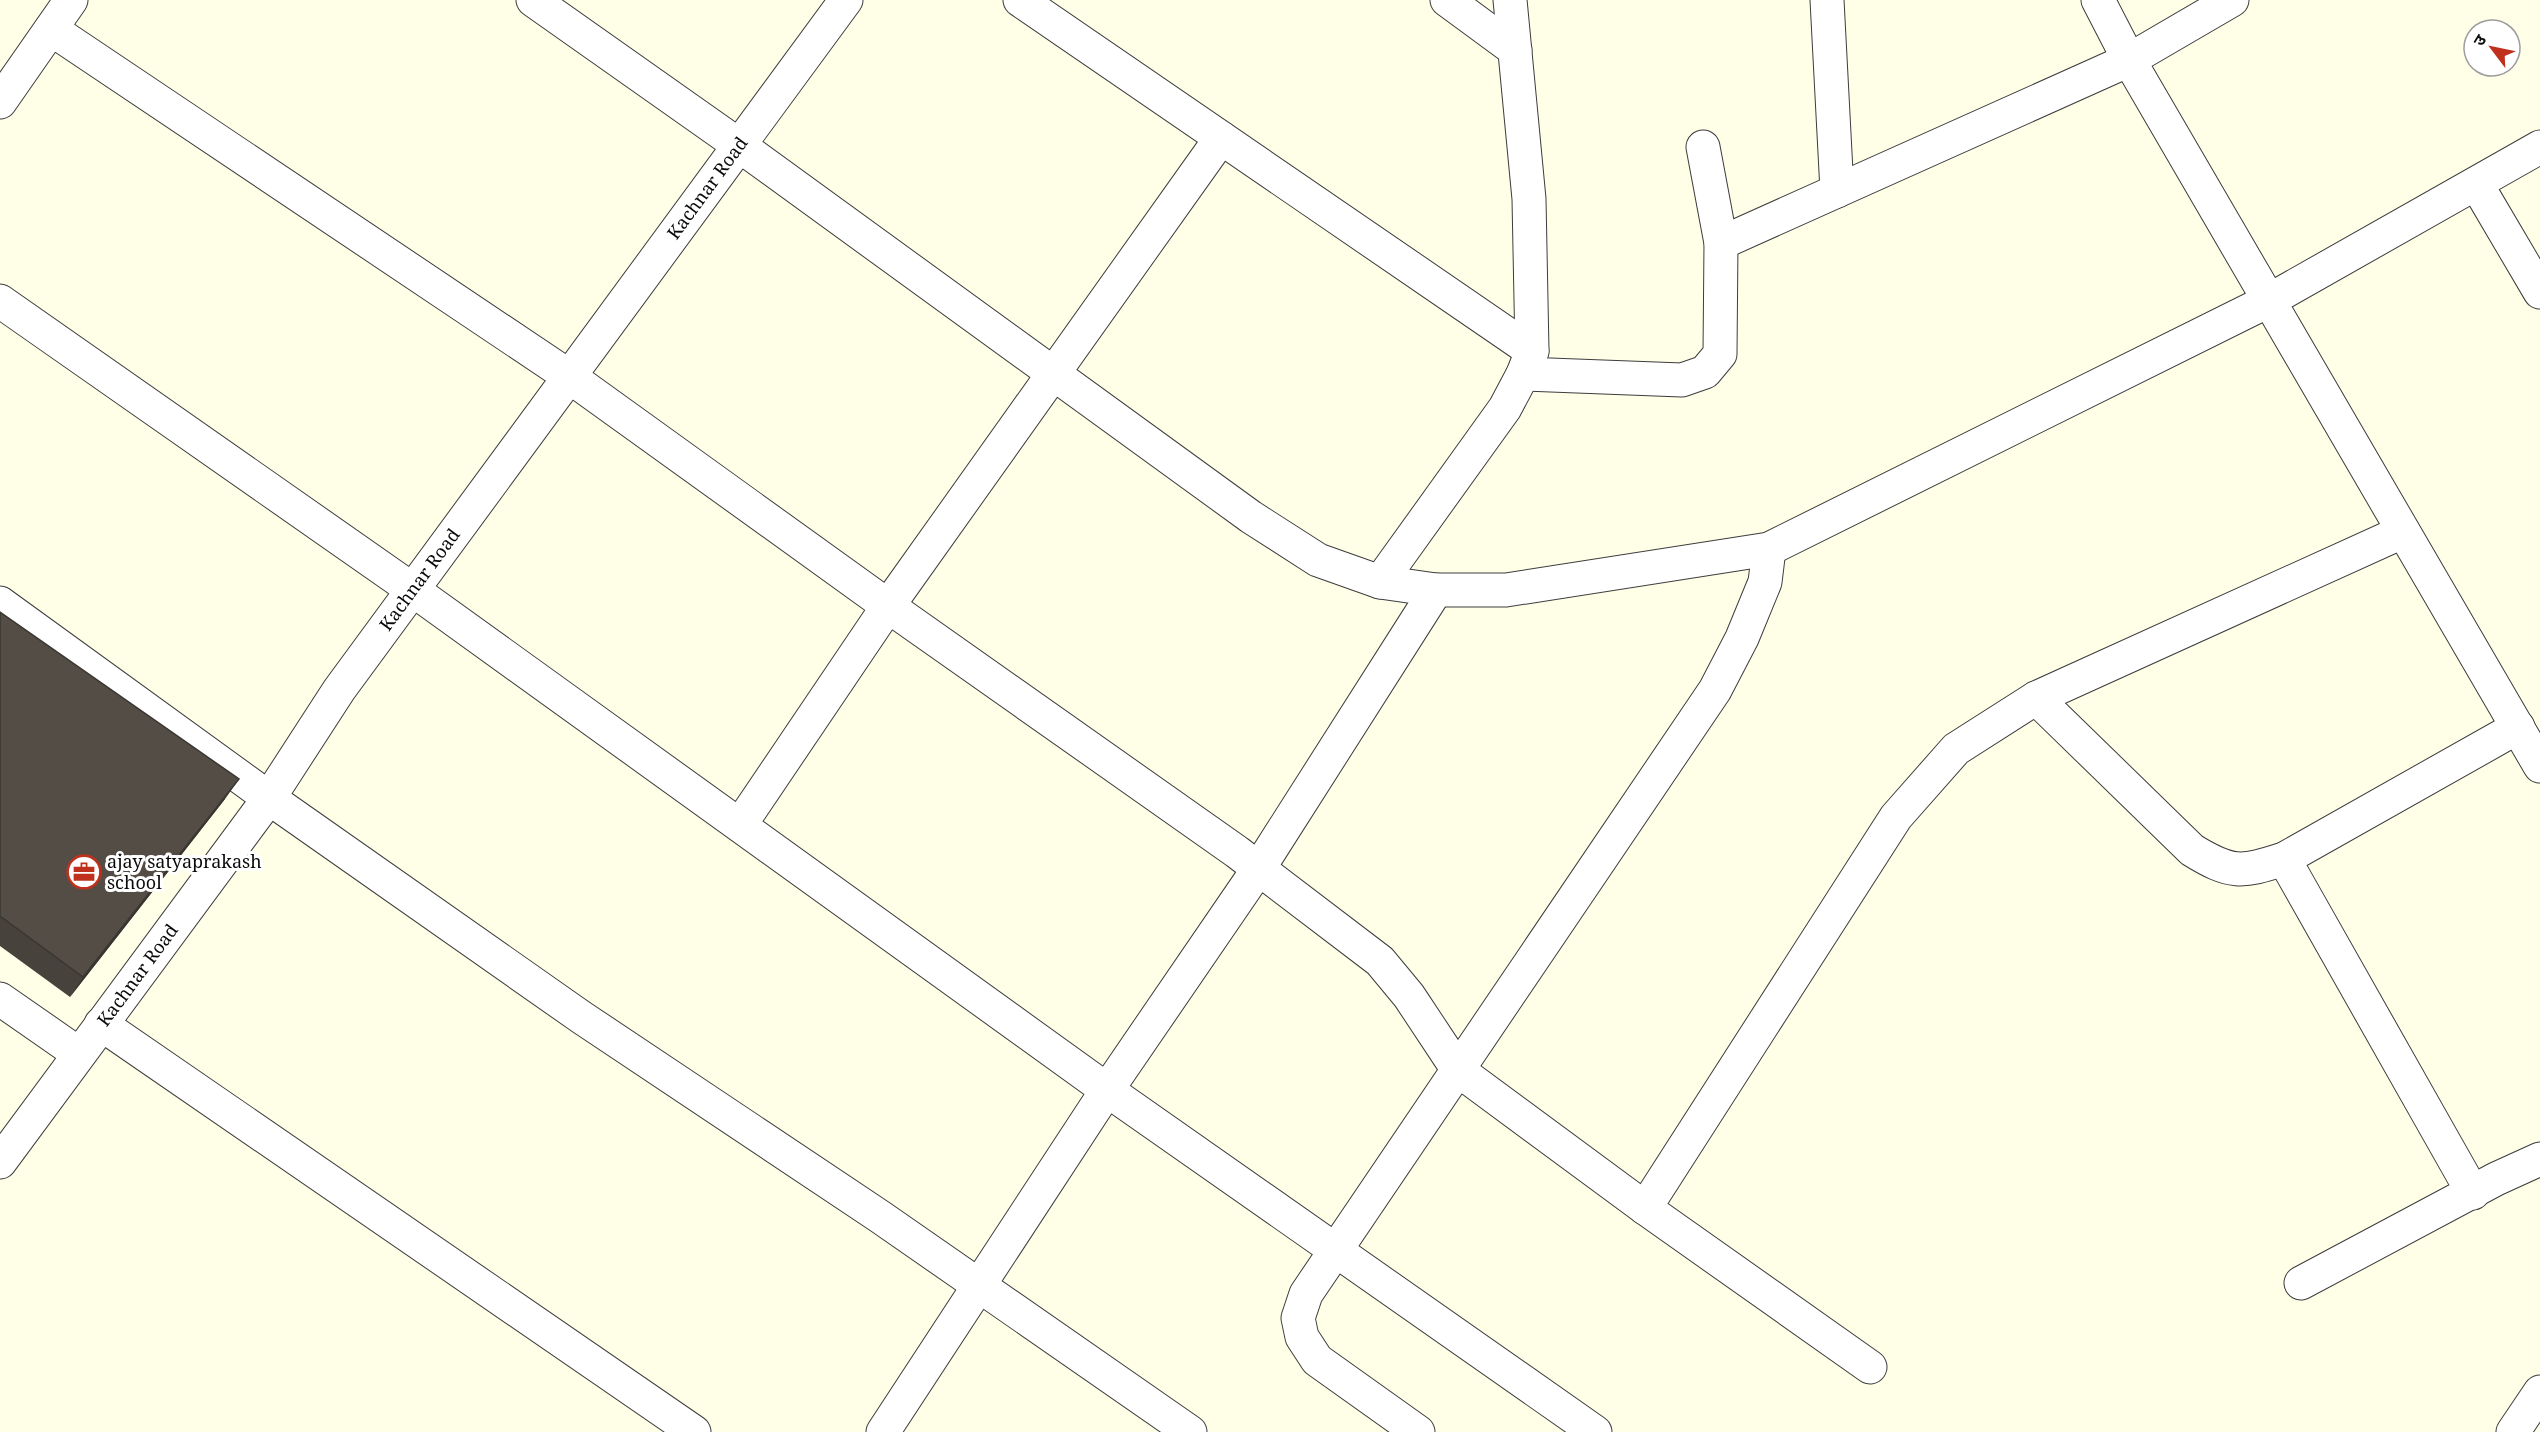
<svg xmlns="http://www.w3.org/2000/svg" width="2540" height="1432" font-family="'Noto Serif','Noto Sans Devanagari',serif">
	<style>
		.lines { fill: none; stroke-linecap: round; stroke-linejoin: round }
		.street-casing { stroke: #3d3d3d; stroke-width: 35 }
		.street { stroke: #fff; stroke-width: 33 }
		.wall { fill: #47423c }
		.shaded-wall { fill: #3a3631 }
		.building { fill: #534d46; stroke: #3a3631; stroke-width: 1.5 }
		.labels { text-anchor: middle; stroke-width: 6; stroke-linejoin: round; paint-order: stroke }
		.street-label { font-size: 18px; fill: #0a0a0a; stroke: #fff }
		.poi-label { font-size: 18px; fill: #0a0a0a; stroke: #fff; text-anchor: start }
	</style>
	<rect width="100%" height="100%" fill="#fffee7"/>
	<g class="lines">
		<g class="street-casing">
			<g id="street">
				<path d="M533,0L740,146L1251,517L1318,560L1380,582L1436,590H1506L1769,549L2268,301L2540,147"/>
				<path d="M1020,0L1532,351"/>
				<path d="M1447,0L1515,50"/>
				<path d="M1827,0L1837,191"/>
				<path d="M2098,0L2129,60L2540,766"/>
				<path d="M51,29L570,377L888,606L1237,852L1380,961L1409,996L1458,1070L1645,1208L1870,1367"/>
				<path d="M0,102L71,0"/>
				<path d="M2477,185L2540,292"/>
				<path d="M1721,243L2129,60L2232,0"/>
				<path d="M0,301L413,590L1107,1090L1595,1432"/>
				<path d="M1523,374L1682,380L1705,372L1720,354L1721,243L1703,147"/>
				<path d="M1380,582L1505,408L1523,374L1532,351L1529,199L1510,0"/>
				<path d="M0,603L269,798L581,1017L879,1216L1190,1432"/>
				<path d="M2036,698L2192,850C2231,874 2241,873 2284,859L2518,727"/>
				<path d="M740,825L888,606L1221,138"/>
				<path d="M2284,859L2473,1193"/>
				<path d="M0,999L79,1054"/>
				<path d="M101,1024L694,1432"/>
				<path id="s1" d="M0,1162L269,798L339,690L846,0"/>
				<path d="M1645,1208L1896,817L1956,749L2036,698L2402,532"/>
				<path d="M2301,1283L2496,1179L2540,1159"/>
				<path d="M883,1432L1107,1090L1259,868L1436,590"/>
				<path d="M1418,1432L1317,1360L1302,1337L1298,1318L1306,1294L1715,690L1742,638L1765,582L1769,549"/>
				<path d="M2513,1432L2540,1392"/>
			</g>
		</g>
		<use href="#street" class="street"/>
	</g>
	<path class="wall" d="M0,612L225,799L70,997L0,946Z"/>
	<path class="shaded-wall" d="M239,779L225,799L70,997L83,977Z"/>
	<path class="building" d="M0,612L239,779L83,977L0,916Z"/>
	<defs>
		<g id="office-ring" transform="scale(1.725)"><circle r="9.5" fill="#fff" stroke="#bf311d" stroke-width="1.5"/><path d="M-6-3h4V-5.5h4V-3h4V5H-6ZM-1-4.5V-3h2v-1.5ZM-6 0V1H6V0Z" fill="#bf311d"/></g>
	</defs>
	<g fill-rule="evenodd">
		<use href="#office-ring" x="84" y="872"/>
	</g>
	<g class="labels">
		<g class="street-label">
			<text dy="6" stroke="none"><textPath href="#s1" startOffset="1204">Kachnar Road</textPath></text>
			<text dy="6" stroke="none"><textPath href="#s1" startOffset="718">Kachnar Road</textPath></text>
			<text dy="6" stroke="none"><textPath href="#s1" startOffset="232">Kachnar Road</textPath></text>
		</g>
		<g class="poi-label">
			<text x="107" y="868">ajay satyaprakash<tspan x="107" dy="21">school</tspan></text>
		</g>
	</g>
	<g transform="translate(2492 48) rotate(302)"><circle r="28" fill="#ffffff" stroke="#9d9d9d" stroke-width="1.5"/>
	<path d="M0-4.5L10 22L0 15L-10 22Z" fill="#bf311d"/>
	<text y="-9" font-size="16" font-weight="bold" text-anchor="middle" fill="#0a0a0a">उ</text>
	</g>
</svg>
